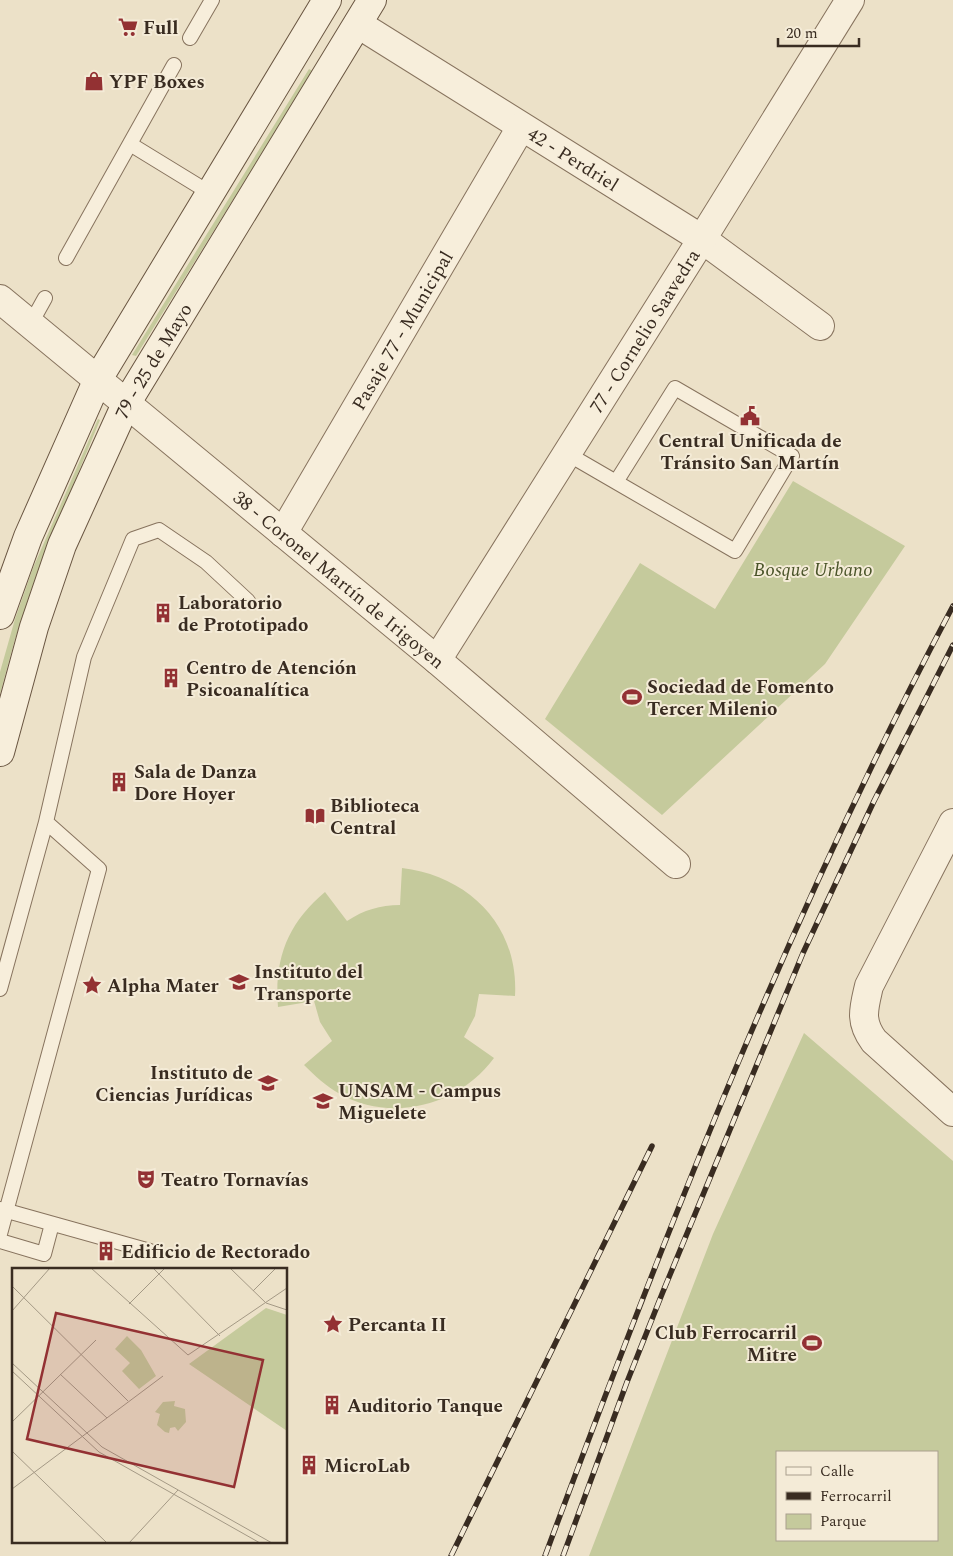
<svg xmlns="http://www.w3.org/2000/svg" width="953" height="1556" font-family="Spectral,serif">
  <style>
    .green { fill: #c5ca9c; fill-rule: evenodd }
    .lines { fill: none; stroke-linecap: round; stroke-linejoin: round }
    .lane-casing { stroke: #87735e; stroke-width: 16 }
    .street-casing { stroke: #87735e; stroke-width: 30 }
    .secondary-casing { stroke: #695541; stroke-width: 30 }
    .lane { stroke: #f7eedb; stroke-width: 14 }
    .street { stroke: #f7eedb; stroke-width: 28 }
    .secondary { stroke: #f7eedb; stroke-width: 28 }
    .rail-casing { stroke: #392c21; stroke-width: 5.5 }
    .rail { stroke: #f4ebd7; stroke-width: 4; stroke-dasharray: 11; stroke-linecap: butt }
    .labels { text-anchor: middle; stroke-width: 4; stroke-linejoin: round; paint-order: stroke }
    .poi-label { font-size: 19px; font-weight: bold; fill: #392c21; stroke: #f4ebd7; text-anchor: start }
    .street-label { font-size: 19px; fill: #392c21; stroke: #f4ebd7 }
    .park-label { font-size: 19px; font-style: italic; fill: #4a5429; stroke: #f4ebd7 }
    .inset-road { fill: none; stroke: #a49985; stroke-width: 1 }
    .view { fill: #933133; fill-opacity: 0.15; stroke: #933133; stroke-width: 2.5 }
    .inset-edge { fill: none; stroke: #392c21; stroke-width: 2.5 }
  </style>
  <rect width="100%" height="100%" fill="#ece1c8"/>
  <!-- green -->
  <path class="green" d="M309,69l4,2 -177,285 -4,-1z
    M98,419l2,1 -62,150 -23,69 -15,55v-22l15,-53 18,-51z
    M793,481l112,65 -80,118 -163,151 -117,-96 95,-156 75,46z
    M402,868c67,8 117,58 113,128l-36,-2 -4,22 -11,21 30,21c-35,48 -103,65 -154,36 -14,-8 -25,-18 -36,-29l28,-24 -12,-19 -6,-21 -36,6c-4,-49 10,-84 47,-115l22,29c17,-11 33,-16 53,-16z
    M804,1033l149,128v395h-364l124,-322zM777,1452h160v88h-160z"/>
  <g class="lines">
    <defs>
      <path id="lane" d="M190,38l22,-38
        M130,144l80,49
        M66,258l108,-193
        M30,325l15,-27
        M675,388l117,68 -57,95 -119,-69z
        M566,453l50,29
        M46,822l38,-165 49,-118 26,-9 47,32 42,39
        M0,989l46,-167 53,47 -99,365
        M0,1209l150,42
        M0,1241l44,13 8,-30"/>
      <g id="street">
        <path id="s1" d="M358,24l344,215 118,87"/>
        <path id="s2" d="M0,299l437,361 239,204"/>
        <path id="s3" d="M283,533l238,-406"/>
        <path id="s4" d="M437,660l265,-421 148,-239"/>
        <path d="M953,823l-84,163c-5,22 -10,35 5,55l79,71"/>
      </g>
      <g id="secondary">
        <path d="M0,615l28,-78 70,-158 229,-379"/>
        <path id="s5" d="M0,752l34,-125 28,-82 64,-141 246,-404"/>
      </g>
    </defs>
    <!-- lane casing -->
    <use href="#lane" class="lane-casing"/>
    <!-- street casing -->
    <use href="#street" class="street-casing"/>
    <!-- secondary casing -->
    <use href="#secondary" class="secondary-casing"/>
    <!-- lane -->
    <use href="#lane" class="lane"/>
    <!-- street -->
    <use href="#street" class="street"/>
    <!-- secondary -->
    <use href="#secondary" class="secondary"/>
    <defs>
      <path id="rail" d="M451,1556l201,-410
        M545,1556c120,-323 246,-645 408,-950
        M563,1556l64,-174 35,-88 141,-341 71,-152 79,-156"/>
    </defs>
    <!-- rail casing -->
    <use href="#rail" class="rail-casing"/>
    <!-- rail -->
    <use href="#rail" class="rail"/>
  </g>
  <!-- icons -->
  <defs>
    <symbol id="supermarket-bare" viewBox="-9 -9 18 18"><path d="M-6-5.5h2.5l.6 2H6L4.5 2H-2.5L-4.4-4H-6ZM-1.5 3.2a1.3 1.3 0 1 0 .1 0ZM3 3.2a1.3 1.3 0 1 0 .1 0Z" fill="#933133" stroke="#f4ebd7" stroke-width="2.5" paint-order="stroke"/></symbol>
    <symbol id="shop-bare" viewBox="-9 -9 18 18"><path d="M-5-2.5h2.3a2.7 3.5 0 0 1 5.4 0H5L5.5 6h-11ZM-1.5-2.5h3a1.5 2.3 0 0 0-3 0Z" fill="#933133" stroke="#f4ebd7" stroke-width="2.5" paint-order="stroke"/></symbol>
    <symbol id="civic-bare" viewBox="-9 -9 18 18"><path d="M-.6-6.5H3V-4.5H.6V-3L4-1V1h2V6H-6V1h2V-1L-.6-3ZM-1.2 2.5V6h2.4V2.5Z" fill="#933133" stroke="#f4ebd7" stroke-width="2.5" paint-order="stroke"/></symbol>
    <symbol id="building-bare" viewBox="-9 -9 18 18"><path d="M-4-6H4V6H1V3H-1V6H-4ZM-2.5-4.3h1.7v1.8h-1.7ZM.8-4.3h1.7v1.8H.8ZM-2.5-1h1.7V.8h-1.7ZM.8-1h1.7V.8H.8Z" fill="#933133" stroke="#f4ebd7" stroke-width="2.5" paint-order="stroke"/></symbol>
    <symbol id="stadium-bare" viewBox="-9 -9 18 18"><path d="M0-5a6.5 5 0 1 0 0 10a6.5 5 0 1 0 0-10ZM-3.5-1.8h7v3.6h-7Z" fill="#933133" stroke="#f4ebd7" stroke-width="2.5" paint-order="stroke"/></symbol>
    <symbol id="library-bare" viewBox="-9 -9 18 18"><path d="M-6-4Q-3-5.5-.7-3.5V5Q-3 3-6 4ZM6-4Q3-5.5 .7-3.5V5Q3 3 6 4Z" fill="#933133" stroke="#f4ebd7" stroke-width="2.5" paint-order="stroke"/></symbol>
    <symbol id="university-bare" viewBox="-9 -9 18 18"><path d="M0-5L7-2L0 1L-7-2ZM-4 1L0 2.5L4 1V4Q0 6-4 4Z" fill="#933133" stroke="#f4ebd7" stroke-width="2.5" paint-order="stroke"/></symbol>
    <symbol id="sight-bare" viewBox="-9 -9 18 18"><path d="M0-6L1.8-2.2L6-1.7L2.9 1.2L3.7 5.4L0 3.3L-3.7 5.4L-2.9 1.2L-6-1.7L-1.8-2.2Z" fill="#933133" stroke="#f4ebd7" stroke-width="2.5" paint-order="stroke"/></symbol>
    <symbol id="theatre-bare" viewBox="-9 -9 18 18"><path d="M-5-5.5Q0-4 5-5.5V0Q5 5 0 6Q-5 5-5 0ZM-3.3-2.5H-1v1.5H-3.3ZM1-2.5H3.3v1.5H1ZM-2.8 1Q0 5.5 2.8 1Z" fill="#933133" stroke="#f4ebd7" stroke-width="2.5" paint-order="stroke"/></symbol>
  </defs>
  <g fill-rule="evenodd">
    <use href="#supermarket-bare" x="114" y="13" width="28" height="28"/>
    <use href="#shop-bare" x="80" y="67" width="28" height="28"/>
    <use href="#civic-bare" x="736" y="402" width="28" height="28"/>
    <use href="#building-bare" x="149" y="599" width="28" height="28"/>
    <use href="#building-bare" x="157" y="664" width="28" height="28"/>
    <use href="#stadium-bare" x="618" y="683" width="28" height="28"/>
    <use href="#building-bare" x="105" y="768" width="28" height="28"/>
    <use href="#library-bare" x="301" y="802" width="28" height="28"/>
    <use href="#university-bare" x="225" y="968" width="28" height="28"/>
    <use href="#sight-bare" x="78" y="971" width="28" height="28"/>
    <use href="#university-bare" x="254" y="1069" width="28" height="28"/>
    <use href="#university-bare" x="309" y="1087" width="28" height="28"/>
    <use href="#theatre-bare" x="132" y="1165" width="28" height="28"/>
    <use href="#building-bare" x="92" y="1237" width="28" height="28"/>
    <use href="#sight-bare" x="319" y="1310" width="28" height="28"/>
    <use href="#stadium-bare" x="798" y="1329" width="28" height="28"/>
    <use href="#building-bare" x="318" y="1391" width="28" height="28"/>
    <use href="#building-bare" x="295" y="1451" width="28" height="28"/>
  </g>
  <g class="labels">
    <!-- poi labels -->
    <g class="poi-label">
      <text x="143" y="34">Full</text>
      <text x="109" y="88">YPF Boxes</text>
      <text x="750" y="447" text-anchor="middle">Central Unificada de<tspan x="750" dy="22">Tránsito San Martín</tspan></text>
      <text x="178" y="609">Laboratorio<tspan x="178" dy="22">de Prototipado</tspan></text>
      <text x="186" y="674">Centro de Atención<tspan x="186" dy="22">Psicoanalítica</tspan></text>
      <text x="647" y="693">Sociedad de Fomento<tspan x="647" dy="22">Tercer Milenio</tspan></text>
      <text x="134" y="778">Sala de Danza<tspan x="134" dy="22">Dore Hoyer</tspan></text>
      <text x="330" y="812">Biblioteca<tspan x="330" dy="22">Central</tspan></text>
      <text x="254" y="978">Instituto del<tspan x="254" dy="22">Transporte</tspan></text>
      <text x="107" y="992">Alpha Mater</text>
      <text x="253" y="1079" text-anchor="end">Instituto de<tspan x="253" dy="22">Ciencias Jurídicas</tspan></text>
      <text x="338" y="1097">UNSAM - Campus<tspan x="338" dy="22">Miguelete</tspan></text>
      <text x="161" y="1186">Teatro Tornavías</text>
      <text x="121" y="1258">Edificio de Rectorado</text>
      <text x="348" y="1331">Percanta II</text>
      <text x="797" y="1339" text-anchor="end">Club Ferrocarril<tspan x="797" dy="22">Mitre</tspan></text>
      <text x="347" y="1412">Auditorio Tanque</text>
      <text x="324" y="1472">MicroLab</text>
    </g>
    <!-- street labels -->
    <g class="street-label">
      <text dy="7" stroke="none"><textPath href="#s1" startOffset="254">42 - Perdriel</textPath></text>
      <text dy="7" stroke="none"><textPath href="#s3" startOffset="235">Pasaje 77 - Municipal</textPath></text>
      <text dy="7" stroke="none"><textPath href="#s4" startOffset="389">77 - Cornelio Saavedra</textPath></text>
      <text dy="7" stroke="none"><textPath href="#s5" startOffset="422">79 - 25 de Mayo</textPath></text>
      <text dy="7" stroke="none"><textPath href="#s2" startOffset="440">38 - Coronel Martín de Irigoyen</textPath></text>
    </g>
    <!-- park labels -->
    <g class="park-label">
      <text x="813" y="576">Bosque Urbano</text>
    </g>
  </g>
  <!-- overview -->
  <g transform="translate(12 1268)">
    <rect width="275" height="275" fill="#ece1c8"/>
    <path d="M254,40l21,7v116l-98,-67zM115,68l14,14 15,26 -17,13 -17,-18 8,-8 -15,-14zM163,133l-1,5 11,3 1,13 -8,9 -3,-4 -5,1 -1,5 -4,-1 -8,-7 3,-11 -5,-2 8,-10z" fill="#c5ca9c"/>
    <path class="inset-road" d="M79,0l97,87 99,-67M141,0l67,68M218,0l36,35 21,7M0,18l116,115M241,23l23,-23M117,36l36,-36M0,43l38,-43M0,95l90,84 170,96M0,103l87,81 161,91M48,106l47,44M0,154l84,-82M0,183l95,92M0,221l151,-113M117,275l49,-53"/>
    <path class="view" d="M44,45l207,47 -29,127 -207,-48z"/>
    <rect width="275" height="275" class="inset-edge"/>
  </g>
  <!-- legend -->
  <rect x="776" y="1451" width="162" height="90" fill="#f4ebd7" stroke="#a99f8e"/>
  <rect x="786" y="1467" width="25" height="8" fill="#f7eedb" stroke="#a99f8e"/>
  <text x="820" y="1476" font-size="15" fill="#392c21">Calle</text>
  <rect x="786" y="1492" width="25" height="8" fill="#392c21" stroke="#a99f8e"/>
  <text x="820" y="1501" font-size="15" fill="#392c21">Ferrocarril</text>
  <rect x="786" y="1514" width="25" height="15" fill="#c5ca9c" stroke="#a99f8e"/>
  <text x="820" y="1526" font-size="15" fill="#392c21">Parque</text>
  <!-- scale -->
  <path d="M778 38v8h81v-8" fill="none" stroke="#392c21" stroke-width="2.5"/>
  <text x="786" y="38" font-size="15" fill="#392c21" stroke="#f4ebd7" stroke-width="4" paint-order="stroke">20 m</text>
</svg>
